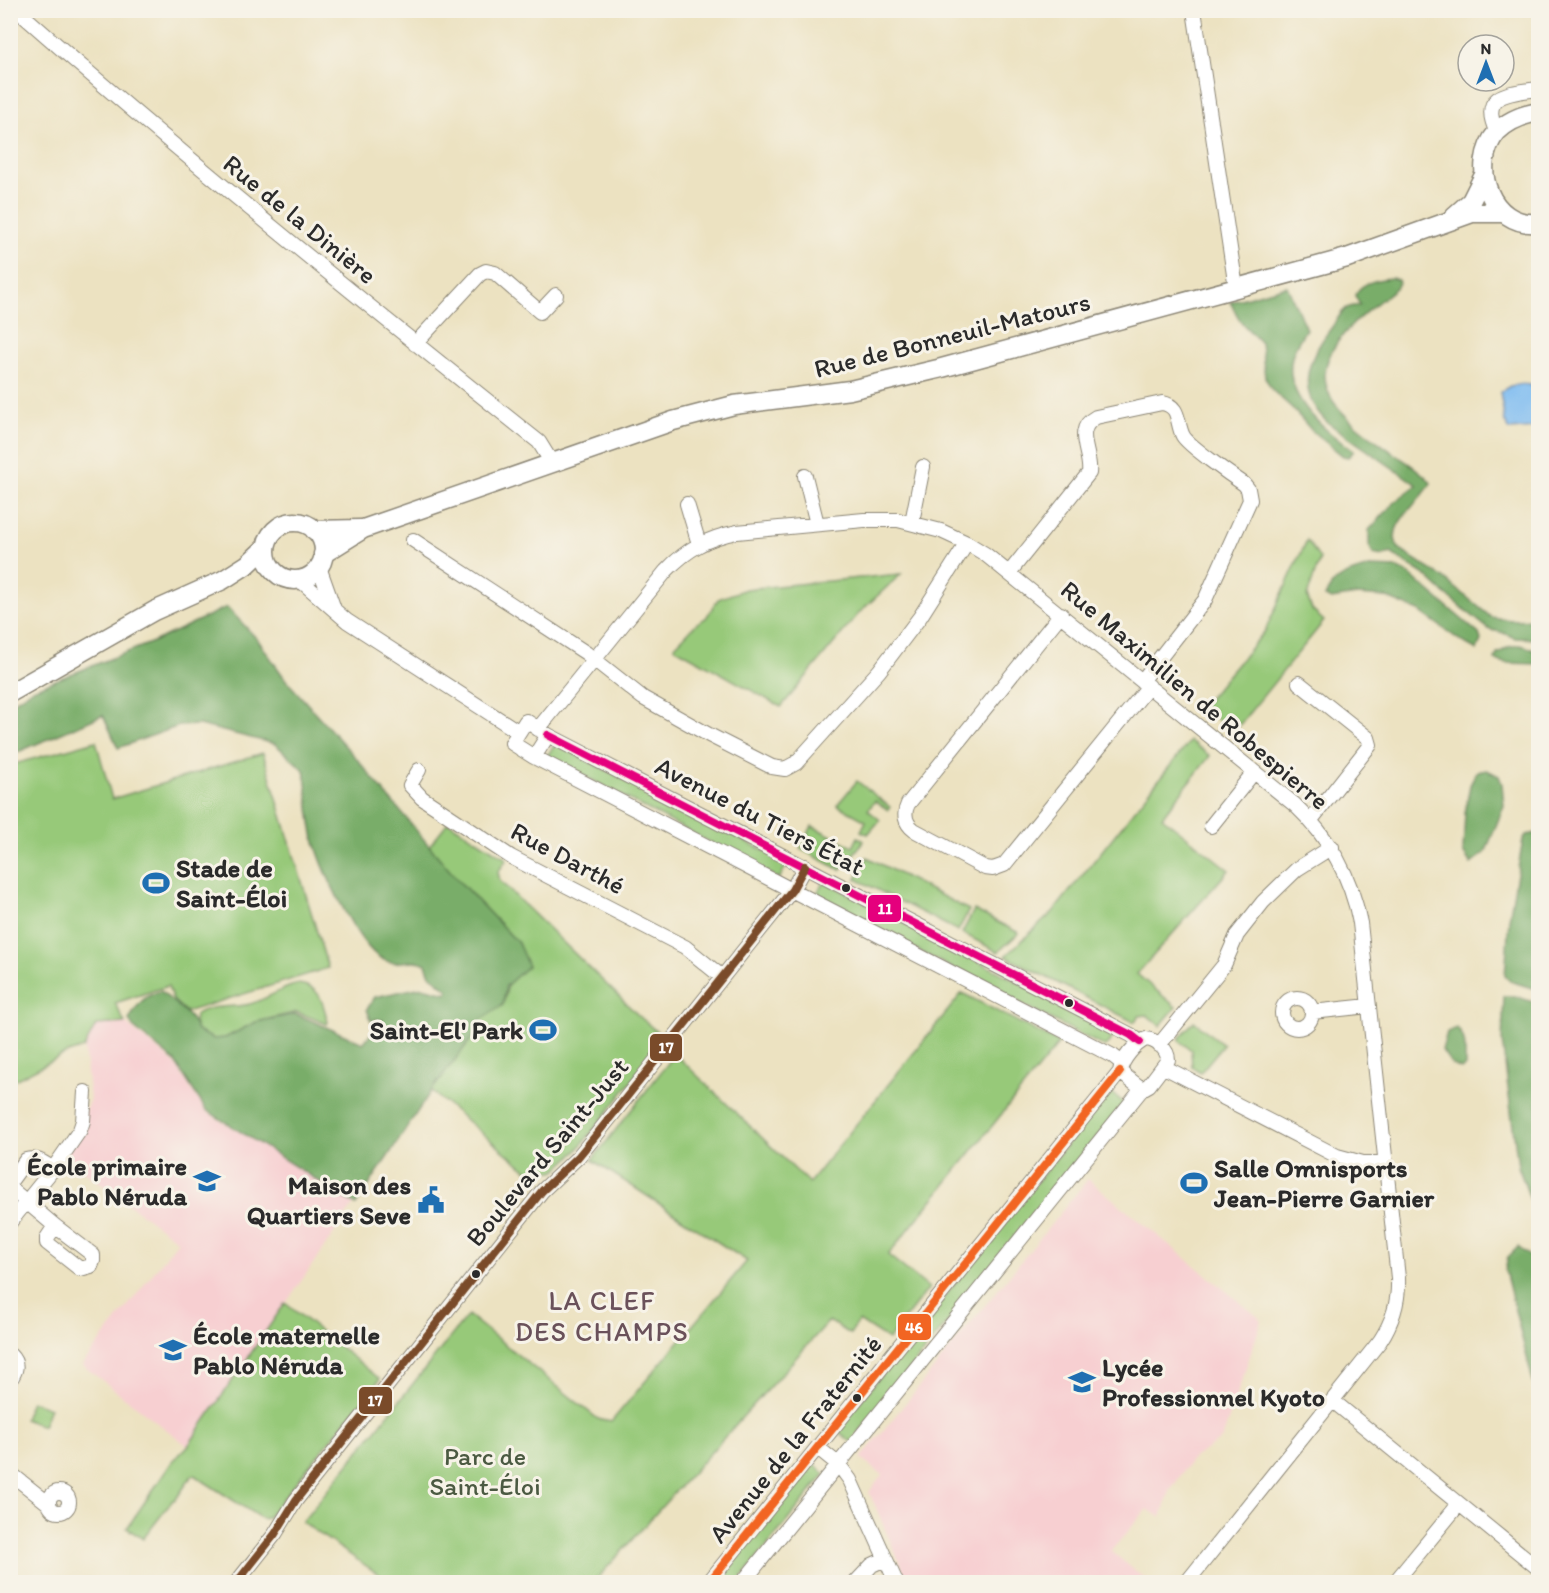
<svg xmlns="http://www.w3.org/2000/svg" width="1549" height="1593" font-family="Itim,sans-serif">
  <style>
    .built { fill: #f7cfd1 }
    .green { fill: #97c979; stroke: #617a52; stroke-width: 1.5 }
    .forest { fill: #79ad69; stroke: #526c4a; stroke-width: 1.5 }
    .water { fill: #7dbbf1; stroke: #54738e; stroke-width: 1.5 }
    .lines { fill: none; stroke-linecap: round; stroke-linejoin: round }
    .minor-casing { stroke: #8c8676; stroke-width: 16 }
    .major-casing { stroke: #8c8676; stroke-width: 21 }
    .minor { stroke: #fff; stroke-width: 14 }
    .major { stroke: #fff; stroke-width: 18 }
    .bus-1-casing { stroke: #f7f3e8; stroke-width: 12 }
    .bus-2-casing { stroke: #f7f3e8; stroke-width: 12 }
    .bus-3-casing { stroke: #f7f3e8; stroke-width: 12 }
    .bus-1 { stroke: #e5007d; stroke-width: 8 }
    .bus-2 { stroke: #7a4b2a; stroke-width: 8 }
    .bus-3 { stroke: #f26522; stroke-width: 8 }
    .bus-dot { fill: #2b2b2b; stroke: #f7f3e8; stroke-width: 2 }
    .labels { text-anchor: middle; stroke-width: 6; stroke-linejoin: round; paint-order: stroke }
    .street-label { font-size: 26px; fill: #2b2b2b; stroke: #f7f3e8 }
    .poi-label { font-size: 26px; font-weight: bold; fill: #2b2b2b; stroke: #f7f3e8; text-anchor: start }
    .park-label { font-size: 26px; fill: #4b5a42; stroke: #f7f3e8 }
    .neighbourhood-label { font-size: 27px; letter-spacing: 1.5px; fill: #6a515a; stroke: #f7f3e8 }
    .line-badge { stroke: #f7f3e8; stroke-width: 2 }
    .badge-label { font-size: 16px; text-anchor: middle; font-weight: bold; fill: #fff }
  </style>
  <rect width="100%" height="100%" fill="#f7f3e8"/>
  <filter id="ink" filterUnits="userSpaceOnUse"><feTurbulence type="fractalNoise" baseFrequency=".0167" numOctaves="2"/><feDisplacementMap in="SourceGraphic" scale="12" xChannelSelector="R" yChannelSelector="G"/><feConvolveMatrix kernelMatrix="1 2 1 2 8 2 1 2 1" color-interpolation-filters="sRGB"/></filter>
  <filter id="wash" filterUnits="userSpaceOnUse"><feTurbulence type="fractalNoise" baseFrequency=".008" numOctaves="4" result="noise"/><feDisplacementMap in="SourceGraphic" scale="24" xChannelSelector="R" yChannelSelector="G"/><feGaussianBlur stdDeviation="1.35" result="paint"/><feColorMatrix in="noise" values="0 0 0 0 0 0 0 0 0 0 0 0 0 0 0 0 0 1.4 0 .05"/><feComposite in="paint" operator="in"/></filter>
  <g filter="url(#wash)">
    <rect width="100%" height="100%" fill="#ece2c1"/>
    <!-- built -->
    <path class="built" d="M125,1023l49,40 31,48 149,93 -166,242 -106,-81 96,-124 -112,-83 24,-59 -6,-51 12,-23z
      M1088,1179l174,141 -40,119 -30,20 -22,32 -9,26 -14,-8 -36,42 38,31h-241l-39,-90 13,-17 -21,-17z"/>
    <!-- green -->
    <path class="green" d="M1307,540l13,19 -13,37 5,14 12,11 -91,112 -31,-27 63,-75z
      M901,574l-41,38 -79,95 -107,-60 23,-24 9,-5 12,-19 28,-10z
      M96,741l16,58 151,-46 65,215 -142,44 -13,-12 -5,-14 -53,17 10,20 -29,2 -12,23 -19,6 -54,28v-317z
      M1190,741l20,15 -48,61 67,53 -92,104 39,33 -16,19 -13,-11 -8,1 -5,6 -129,-66 48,-44z
      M555,744l233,119 -9,16 -232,-123z
      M857,781l33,26 -2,3 -13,-9 -7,9 12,10 -12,14 -7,-3 5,-10 -29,-16z
      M448,822l59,37 -9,13 2,9 138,134 27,24 -89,113 -21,19h-27l-97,-80 47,-61 -4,-6 29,-19 15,-62 -62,-65 -27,-32z
      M812,826l41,21 5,-10 6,4 -23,29 -41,-21z
      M867,857l102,53 -11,21 -102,-52z
      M824,881l292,152 -11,14 -290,-150z
      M974,910l45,23 -21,19 -36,-19z
      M298,984c24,3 24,18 30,38l-1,2 -30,-12 -41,10 -31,16 -11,1 -17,-8 -3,-8 1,-8c16,-12 37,-6 55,-11 17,-5 31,-16 48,-20z
      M962,993l97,50 -171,212 41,33 -41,52 -29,-19 -9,13 -21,-13 -235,261h-204l-88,-60 166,-207 130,104 13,3 136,-161 -155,-101 83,-106 134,129z
      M1194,1021l29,24 -22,27 -9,-5 -1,-17 -13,-10z
      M1110,1091l14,12 -273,339 -14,-12z
      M285,1303l95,76 -113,139 -5,1 -68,-44 -3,2 -15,22 -3,1 -30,39 -16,-11 45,-66 16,-16z
      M31,1401l19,7 -7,18 -19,-7z
      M811,1462l14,12 -87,108h-24z"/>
    <!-- forest -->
    <path class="forest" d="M1392,278l6,2 1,3 -3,5c-31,25 -93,67 -63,113 14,20 39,36 59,51 12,9 31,19 39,31 -8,19 -50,42 -31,67l41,26 50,41 20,3 27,-1v20l-23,-1 -14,-6 -11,-2 -45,-36 -19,-18 -35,-23 -9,3 -9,-2 -4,-9v-15l28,-30 20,-15 -89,-62c-34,-32 -21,-64 4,-96 4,-5 9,-16 15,-19 4,-2 9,-2 13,-3l-5,-9c5,-14 23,-17 37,-18z
      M1287,286l19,43c-7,11 -14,22 -15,35 -4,36 36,69 63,87l-6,6 -5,-1 -31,-25 -20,-23 -20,-18 -7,-13 -4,-34 -20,-21 -11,-20z
      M1370,567l28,1 11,6 70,60 2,6 -4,10 -16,-9 -42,-30 -34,-14 -28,-2 -26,4 -6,-2c7,-20 26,-25 45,-30z
      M227,607l31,33 28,40 70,78 100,120 62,65 10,23 -22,20 -3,18 -28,20 3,6 -47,61 -75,114 -150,-95 -31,-48 -42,-35 -4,-7c9,-16 14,-24 32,-29 13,14 30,21 36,40l17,8 11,-1 31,-16 40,-8 67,29 20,-23 -7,-1 -5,2 -4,-12 8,-12 47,-10 25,6 1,-3 -18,-15 -4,-11c-16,-8 -28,4 -44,-5 -26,-14 -60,-91 -68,-120 -5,-22 -6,-46 -10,-69l-29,-26 -76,-19 -20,1 -61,22 -15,-33 -92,40v-52l22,-14 120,-47z
      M1519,645c8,1 14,3 19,9v10l-32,-1 -11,-3 2,-6 12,-7z
      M1487,770l12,6 3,8 2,22 -19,47 -14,11 -8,-12 2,-39 5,-28 7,-13z
      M1538,833v157l-28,-9 -5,-5 4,-57 14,-79 3,-5z
      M1515,996l21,7 2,6v212l-20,-55 -16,-125 2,-45z
      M1457,1028c10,9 8,25 8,38l-4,3 -9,-4 -10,-15 5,-18z
      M1518,1247l11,9 9,16v121l-3,-4 -30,-118 3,-14z"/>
    <!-- water -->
    <path class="water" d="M1522,384l9,1c6,11 9,32 4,43l-25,2 -5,-8 -5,-30 10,-6z"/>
  </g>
  <g filter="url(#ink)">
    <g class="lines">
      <defs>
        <path id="minor" d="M17,10c170,150 345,291 522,432l13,21
          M1194,10l42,278
          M1497,133c-19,-40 12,-40 41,-44
          M415,344l65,-70 6,-3 9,2 45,39 16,-17
          M805,476l12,48
          M687,504l12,40
          M912,522l11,-55
          M413,540l173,113 57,45 66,37 63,32 13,2 11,-6 83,-92 41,-54 47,-74
          M319,567l15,42
          M1009,573l80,-100c3,-20 -17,-43 7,-56l66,-14c19,3 14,20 21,33 6,10 49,40 61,48l4,5 2,11 -45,100 -63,81
          M300,580l47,41 172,111
          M1061,614l-153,190c-5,10 -3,19 6,26l71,38 8,1 11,-4 145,-179
          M1299,683l69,55 2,7 -59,75
          M526,721l22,14 -14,22 -22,-14z
          M538,729l128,-158c21,-22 41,-33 71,-39l127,-12h34l43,11 26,12 18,11 310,251c35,33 56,71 65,118l38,355c1,24 -5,43 -18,63l-193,241
          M548,735l583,300 9,7
          M534,757l579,299 9,7
          M419,770l-9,15 12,13 89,59 174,90 37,30
          M1211,826l43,-54
          M1282 1013a15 15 0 1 1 30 0a15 15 0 1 1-30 0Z
          M1312,1012l57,-6
          M1146,1039c10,1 22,10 22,21l-19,25 -7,4 -22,-17c1,-12 15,-28 26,-33z
          M1159,1045l65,-80 13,-30 26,-33 34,-33 35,-22
          M1164,1067l173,89 26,7h23
          M10,1182l16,-22c11,-3 18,3 27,9
          M10,1188l45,38 38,29v6l-2,5 -11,3 -33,-26v-5l8,-12
          M10,1222l43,-53 27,-39 3,-9 2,-29
          M10,1355c9,9 6,16 0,25
          M1333,1401l205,167
          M818,1448l21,17 11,15 46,102
          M10,1473l39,31
          M49 1502a10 10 0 1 1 20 0a10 10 0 1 1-20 0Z
          M237,1582l38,-48 21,-34 246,-309 36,-34 19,-23 195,-244 13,-24
          M709,1582l411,-510
          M743,1582l399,-493
          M856,1582l16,-17 13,-6
          M1395,1582l64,-78"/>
        <path id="major" d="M1538,112c-15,3 -30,8 -41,20 -29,34 -6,96 41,91
          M1454,216l17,-15 12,-24
          M266 551a29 29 0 1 1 58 0a29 29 0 1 1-58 0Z
          M314,530l47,-1
          M323,554l40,-25 310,-108 61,-16 116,-15 88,-21 409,-111 125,-45h32
          M10,693l144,-82 69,-31 25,-16 18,-17"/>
      </defs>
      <!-- minor casing -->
      <use href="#minor" class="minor-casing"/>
      <!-- major casing -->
      <use href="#major" class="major-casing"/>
      <!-- minor -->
      <use href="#minor" class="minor"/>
      <!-- major -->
      <use href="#major" class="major"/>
      <defs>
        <path id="bus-1" d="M548,735l583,300 9,7"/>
        <path id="bus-2" d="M237,1582l38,-48 21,-34 246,-309 36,-34 19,-23 195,-244 13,-24"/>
        <path id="bus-3" d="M709,1582l411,-510"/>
      </defs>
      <!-- bus-1 casing -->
      <use href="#bus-1" class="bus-1-casing"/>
      <!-- bus-2 casing -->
      <use href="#bus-2" class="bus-2-casing"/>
      <!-- bus-3 casing -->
      <use href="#bus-3" class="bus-3-casing"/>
      <!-- bus-1 -->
      <use href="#bus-1" class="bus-1"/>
      <!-- bus-2 -->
      <use href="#bus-2" class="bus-2"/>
      <!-- bus-3 -->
      <use href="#bus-3" class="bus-3"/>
    </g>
  </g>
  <!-- icons -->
  <defs>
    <symbol id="stadium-bare" viewBox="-9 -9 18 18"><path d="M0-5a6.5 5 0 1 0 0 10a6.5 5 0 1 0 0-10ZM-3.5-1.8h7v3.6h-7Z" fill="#1f6fb2" stroke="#f7f3e8" stroke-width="2.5" paint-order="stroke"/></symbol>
    <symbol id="school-bare" viewBox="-9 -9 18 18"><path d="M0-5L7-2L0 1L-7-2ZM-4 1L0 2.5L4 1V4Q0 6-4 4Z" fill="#1f6fb2" stroke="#f7f3e8" stroke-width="2.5" paint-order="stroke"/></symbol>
    <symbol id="civic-bare" viewBox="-9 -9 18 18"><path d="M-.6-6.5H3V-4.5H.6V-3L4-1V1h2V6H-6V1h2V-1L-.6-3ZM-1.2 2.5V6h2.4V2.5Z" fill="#1f6fb2" stroke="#f7f3e8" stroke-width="2.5" paint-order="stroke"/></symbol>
  </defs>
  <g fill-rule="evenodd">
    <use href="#stadium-bare" x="137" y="864" width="38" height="38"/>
    <use href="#stadium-bare" x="524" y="1011" width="38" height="38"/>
    <use href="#school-bare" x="188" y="1162" width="38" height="38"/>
    <use href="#stadium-bare" x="1175" y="1164" width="38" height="38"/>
    <use href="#civic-bare" x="412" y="1181" width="38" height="38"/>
    <use href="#school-bare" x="154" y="1331" width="38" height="38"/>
    <use href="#school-bare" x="1063" y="1363" width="38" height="38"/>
  </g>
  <!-- markers -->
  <g class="bus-dot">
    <circle cx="846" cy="888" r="5"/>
    <circle cx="1069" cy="1003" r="5"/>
    <circle cx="476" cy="1274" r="5"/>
    <circle cx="857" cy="1398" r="5"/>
  </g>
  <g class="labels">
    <!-- street labels -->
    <g class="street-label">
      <text transform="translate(300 219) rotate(39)" y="9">Rue de la Dinière</text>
      <text transform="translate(952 335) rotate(-14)" y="9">Rue de Bonneuil-Matours</text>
      <text transform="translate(1195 695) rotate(40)" y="9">Rue Maximilien de Robespierre</text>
      <text transform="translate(760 816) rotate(27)" y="9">Avenue du Tiers État</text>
      <text transform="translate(568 858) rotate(28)" y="9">Rue Darthé</text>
      <text transform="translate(547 1152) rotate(-50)" y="9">Boulevard Saint-Just</text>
      <text transform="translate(795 1439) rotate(-51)" y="9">Avenue de la Fraternité</text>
    </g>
    <!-- poi labels -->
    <g class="poi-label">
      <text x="176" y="877">Stade de<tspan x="176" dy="30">Saint-Éloi</tspan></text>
      <text x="523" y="1039" text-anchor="end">Saint-El' Park</text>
      <text x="187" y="1175" text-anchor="end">École primaire<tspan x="187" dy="30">Pablo Néruda</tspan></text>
      <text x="1214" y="1177">Salle Omnisports<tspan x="1214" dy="30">Jean-Pierre Garnier</tspan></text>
      <text x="411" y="1194" text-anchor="end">Maison des<tspan x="411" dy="30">Quartiers Seve</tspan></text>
      <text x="193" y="1344">École maternelle<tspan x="193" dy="30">Pablo Néruda</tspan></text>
      <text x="1102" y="1376">Lycée<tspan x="1102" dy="30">Professionnel Kyoto</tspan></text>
    </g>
    <!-- park labels -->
    <g class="park-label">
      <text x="485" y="1465">Parc de<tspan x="485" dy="30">Saint-Éloi</tspan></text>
    </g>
    <!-- neighbourhood labels -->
    <g class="neighbourhood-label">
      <text x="602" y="1310">LA CLEF<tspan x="602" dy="31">DES CHAMPS</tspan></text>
    </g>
  </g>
  <g class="line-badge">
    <rect x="867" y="894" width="35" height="29" rx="6" fill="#e5007d"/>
    <rect x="649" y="1033" width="34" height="29" rx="6" fill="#7a4b2a"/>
    <rect x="897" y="1313" width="35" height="28" rx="6" fill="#f26522"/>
    <rect x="358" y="1386" width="35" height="29" rx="6" fill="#7a4b2a"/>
  </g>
  <g class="badge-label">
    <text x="885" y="914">11</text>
    <text x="666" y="1053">17</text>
    <text x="914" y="1333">46</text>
    <text x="375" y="1406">17</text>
  </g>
  <!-- margin -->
  <rect width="1549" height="1593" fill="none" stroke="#f7f3e8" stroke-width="36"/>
  <!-- north arrow -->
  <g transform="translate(1486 63)"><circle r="28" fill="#f7f3e8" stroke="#a5a39c" stroke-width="1.5"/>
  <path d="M0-4.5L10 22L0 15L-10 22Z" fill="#1f6fb2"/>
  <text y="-9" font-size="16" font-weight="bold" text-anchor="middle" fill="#2b2b2b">N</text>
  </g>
</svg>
